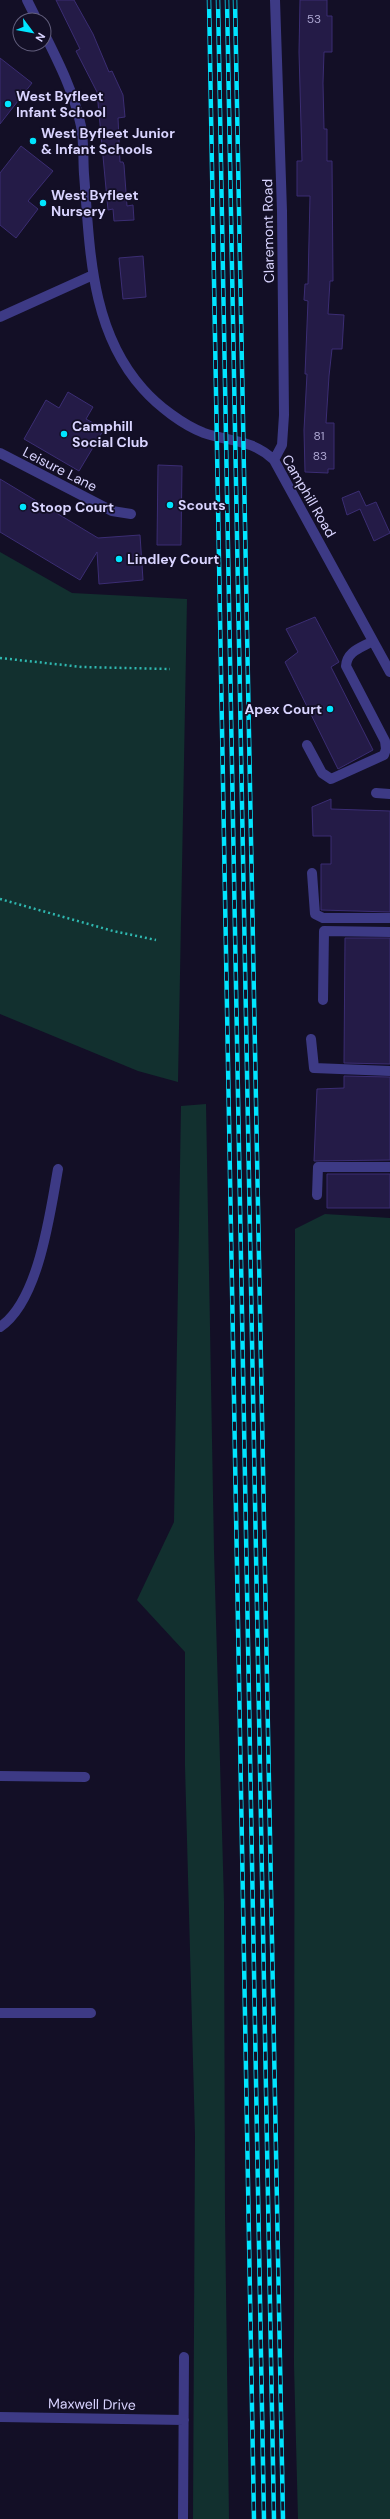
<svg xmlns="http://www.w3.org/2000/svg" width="390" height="2519" font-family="'DM Sans',sans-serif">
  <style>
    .green { fill: #12302f }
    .building { fill: #241b47; stroke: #3b2d73 }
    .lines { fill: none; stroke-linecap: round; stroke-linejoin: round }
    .path { stroke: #2fb8b0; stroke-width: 2.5; stroke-dasharray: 2 3; stroke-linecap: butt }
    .minor { stroke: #3d3a85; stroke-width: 10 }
    .rail-casing { stroke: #00e5ff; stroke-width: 4.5 }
    .rail { stroke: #130f26; stroke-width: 3; stroke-dasharray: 9; stroke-linecap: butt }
    .poi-dot { fill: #00e5ff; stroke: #130f26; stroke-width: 1.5 }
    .labels { text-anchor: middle; stroke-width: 3.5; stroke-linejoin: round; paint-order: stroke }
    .number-label { font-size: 12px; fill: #aca6d1 }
    .poi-label { font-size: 14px; font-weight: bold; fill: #d9d4ff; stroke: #130f26; text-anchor: start }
    .street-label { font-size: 14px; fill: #d9d4ff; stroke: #130f26 }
  </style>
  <rect width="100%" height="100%" fill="#130f26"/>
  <!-- green -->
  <path class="green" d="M0,552l72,41 115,6 -9,483 -40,-11 -138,-57z
    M206,1104l8,447 10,351 1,312 4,305h-36l2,-384 -10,-369v-114l-48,-52 37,-78 7,-416z
    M325,1214l65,4v1301h-92l-4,-154 1,-1136z"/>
  <!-- building -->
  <path class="building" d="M56,0h18l19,34 16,38 3,-1 11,24 2,22 -7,1 2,44h3l1,3 3,41 6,-1 1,15 -20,1 -1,-12 -5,1 -11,-118 -21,-41 4,-2z
    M300,0h27v16h5v36h-8l-1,31 1,46h3v32h5l1,120h-3l-2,33 16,1 -2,34h-10l-3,27 -3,47h8v46h-6v4l-23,-1 -1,-42 3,-56h-2l3,-73 -4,-1 1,-16h3l2,-88h-13v-35h5l-3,-109z
    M0,58l32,25 -32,41z
    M21,146l32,25 -25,30 10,8 -22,29 -16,-13v-52z
    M143,256l3,41 -23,2 -4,-41z
    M68,392l25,15 -7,12 18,10 -25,42 -55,-32 22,-39 13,8z
    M158,465l24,1 -1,79h-24z
    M0,479l98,59 42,-3 3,45 -44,4 -2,-32 -17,28 -80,-48z
    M359,491l7,15 10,-4 14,31 -16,8 -14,-32 -13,6 -5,-17z
    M315,617l24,45 -8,5 42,83 -35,19 -53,-107 13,-10 -12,-23z
    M331,799v10l59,2v101l-69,-2v-46h10v-28h-18l-1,-29z
    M345,938h45v126l-46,-1z
    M344,1076l46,1v83l-76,1 3,-72 27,-1z
    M327,1174h63v34h-63z"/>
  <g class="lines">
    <!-- path -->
    <path class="path" d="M0,658l82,9 88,2
      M0,899l113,32 43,9"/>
    <!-- minor -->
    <path class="minor" d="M27,0l10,20
      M44,33c15,30 30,60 37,93 3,15 2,33 3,48 6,75 6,156 59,215 15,17 40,36 61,44 26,9 48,6 70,27l116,212
      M0,317l93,-42
      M0,453l112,58 19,3
      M274,460l8,-15 2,-30 -2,-204 -7,-211
      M307,745l15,28 9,6 53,-24 2,-6 -1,-8 -39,-75c1,-15 15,-18 27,-25
      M376,793l14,1
      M312,873l3,41 8,4h67
      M323,1000l1,-69 66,1
      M311,1039l3,29 76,3
      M317,1195l1,-28h72
      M0,1327c39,-26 50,-114 58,-158
      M0,1776l85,1
      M0,2013h91
      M0,2417l184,3
      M183,2519l1,-162"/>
    <defs>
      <path id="rail" d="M209,0l45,2519
        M218,0l46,2519
        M227,0l47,2519
        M235,0l48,2519"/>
    </defs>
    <!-- rail casing -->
    <use href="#rail" class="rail-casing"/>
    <!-- rail -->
    <use href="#rail" class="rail"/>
  </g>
  <!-- markers -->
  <g class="poi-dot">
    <circle cx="8" cy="104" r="4"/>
    <circle cx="33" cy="141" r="4"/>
    <circle cx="43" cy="203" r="4"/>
    <circle cx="64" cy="434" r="4"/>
    <circle cx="170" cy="505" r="4"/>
    <circle cx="23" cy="507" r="4"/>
    <circle cx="119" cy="559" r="4"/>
    <circle cx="330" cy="709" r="4"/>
  </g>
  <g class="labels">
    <!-- number labels -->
    <g class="number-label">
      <text x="314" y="23">53</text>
      <text x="319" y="440">81</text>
      <text x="320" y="460">83</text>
    </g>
    <!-- poi labels -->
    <g class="poi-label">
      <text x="16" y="101">West Byfleet<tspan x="16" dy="16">Infant School</tspan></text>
      <text x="41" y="138">West Byfleet Junior<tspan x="41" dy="16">&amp; Infant Schools</tspan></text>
      <text x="51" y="200">West Byfleet<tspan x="51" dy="16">Nursery</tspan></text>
      <text x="72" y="431">Camphill<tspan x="72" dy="16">Social Club</tspan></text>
      <text x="178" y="510">Scouts</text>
      <text x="31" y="512">Stoop Court</text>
      <text x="127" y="564">Lindley Court</text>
      <text x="322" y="714" text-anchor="end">Apex Court</text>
    </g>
    <!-- street labels -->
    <g class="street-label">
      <text transform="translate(268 231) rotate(-91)" y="5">Claremont Road</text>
      <text transform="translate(60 469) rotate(27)" y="5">Leisure Lane</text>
      <text transform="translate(309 496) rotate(60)" y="5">Camphill Road</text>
      <text transform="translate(92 2404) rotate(1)" y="5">Maxwell Drive</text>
    </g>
  </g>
  <!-- north arrow -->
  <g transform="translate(32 32) rotate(122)"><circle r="19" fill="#130f26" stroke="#625e7d"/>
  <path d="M0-3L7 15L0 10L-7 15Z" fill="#00e5ff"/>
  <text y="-6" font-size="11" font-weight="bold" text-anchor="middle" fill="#d9d4ff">N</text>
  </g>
</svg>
